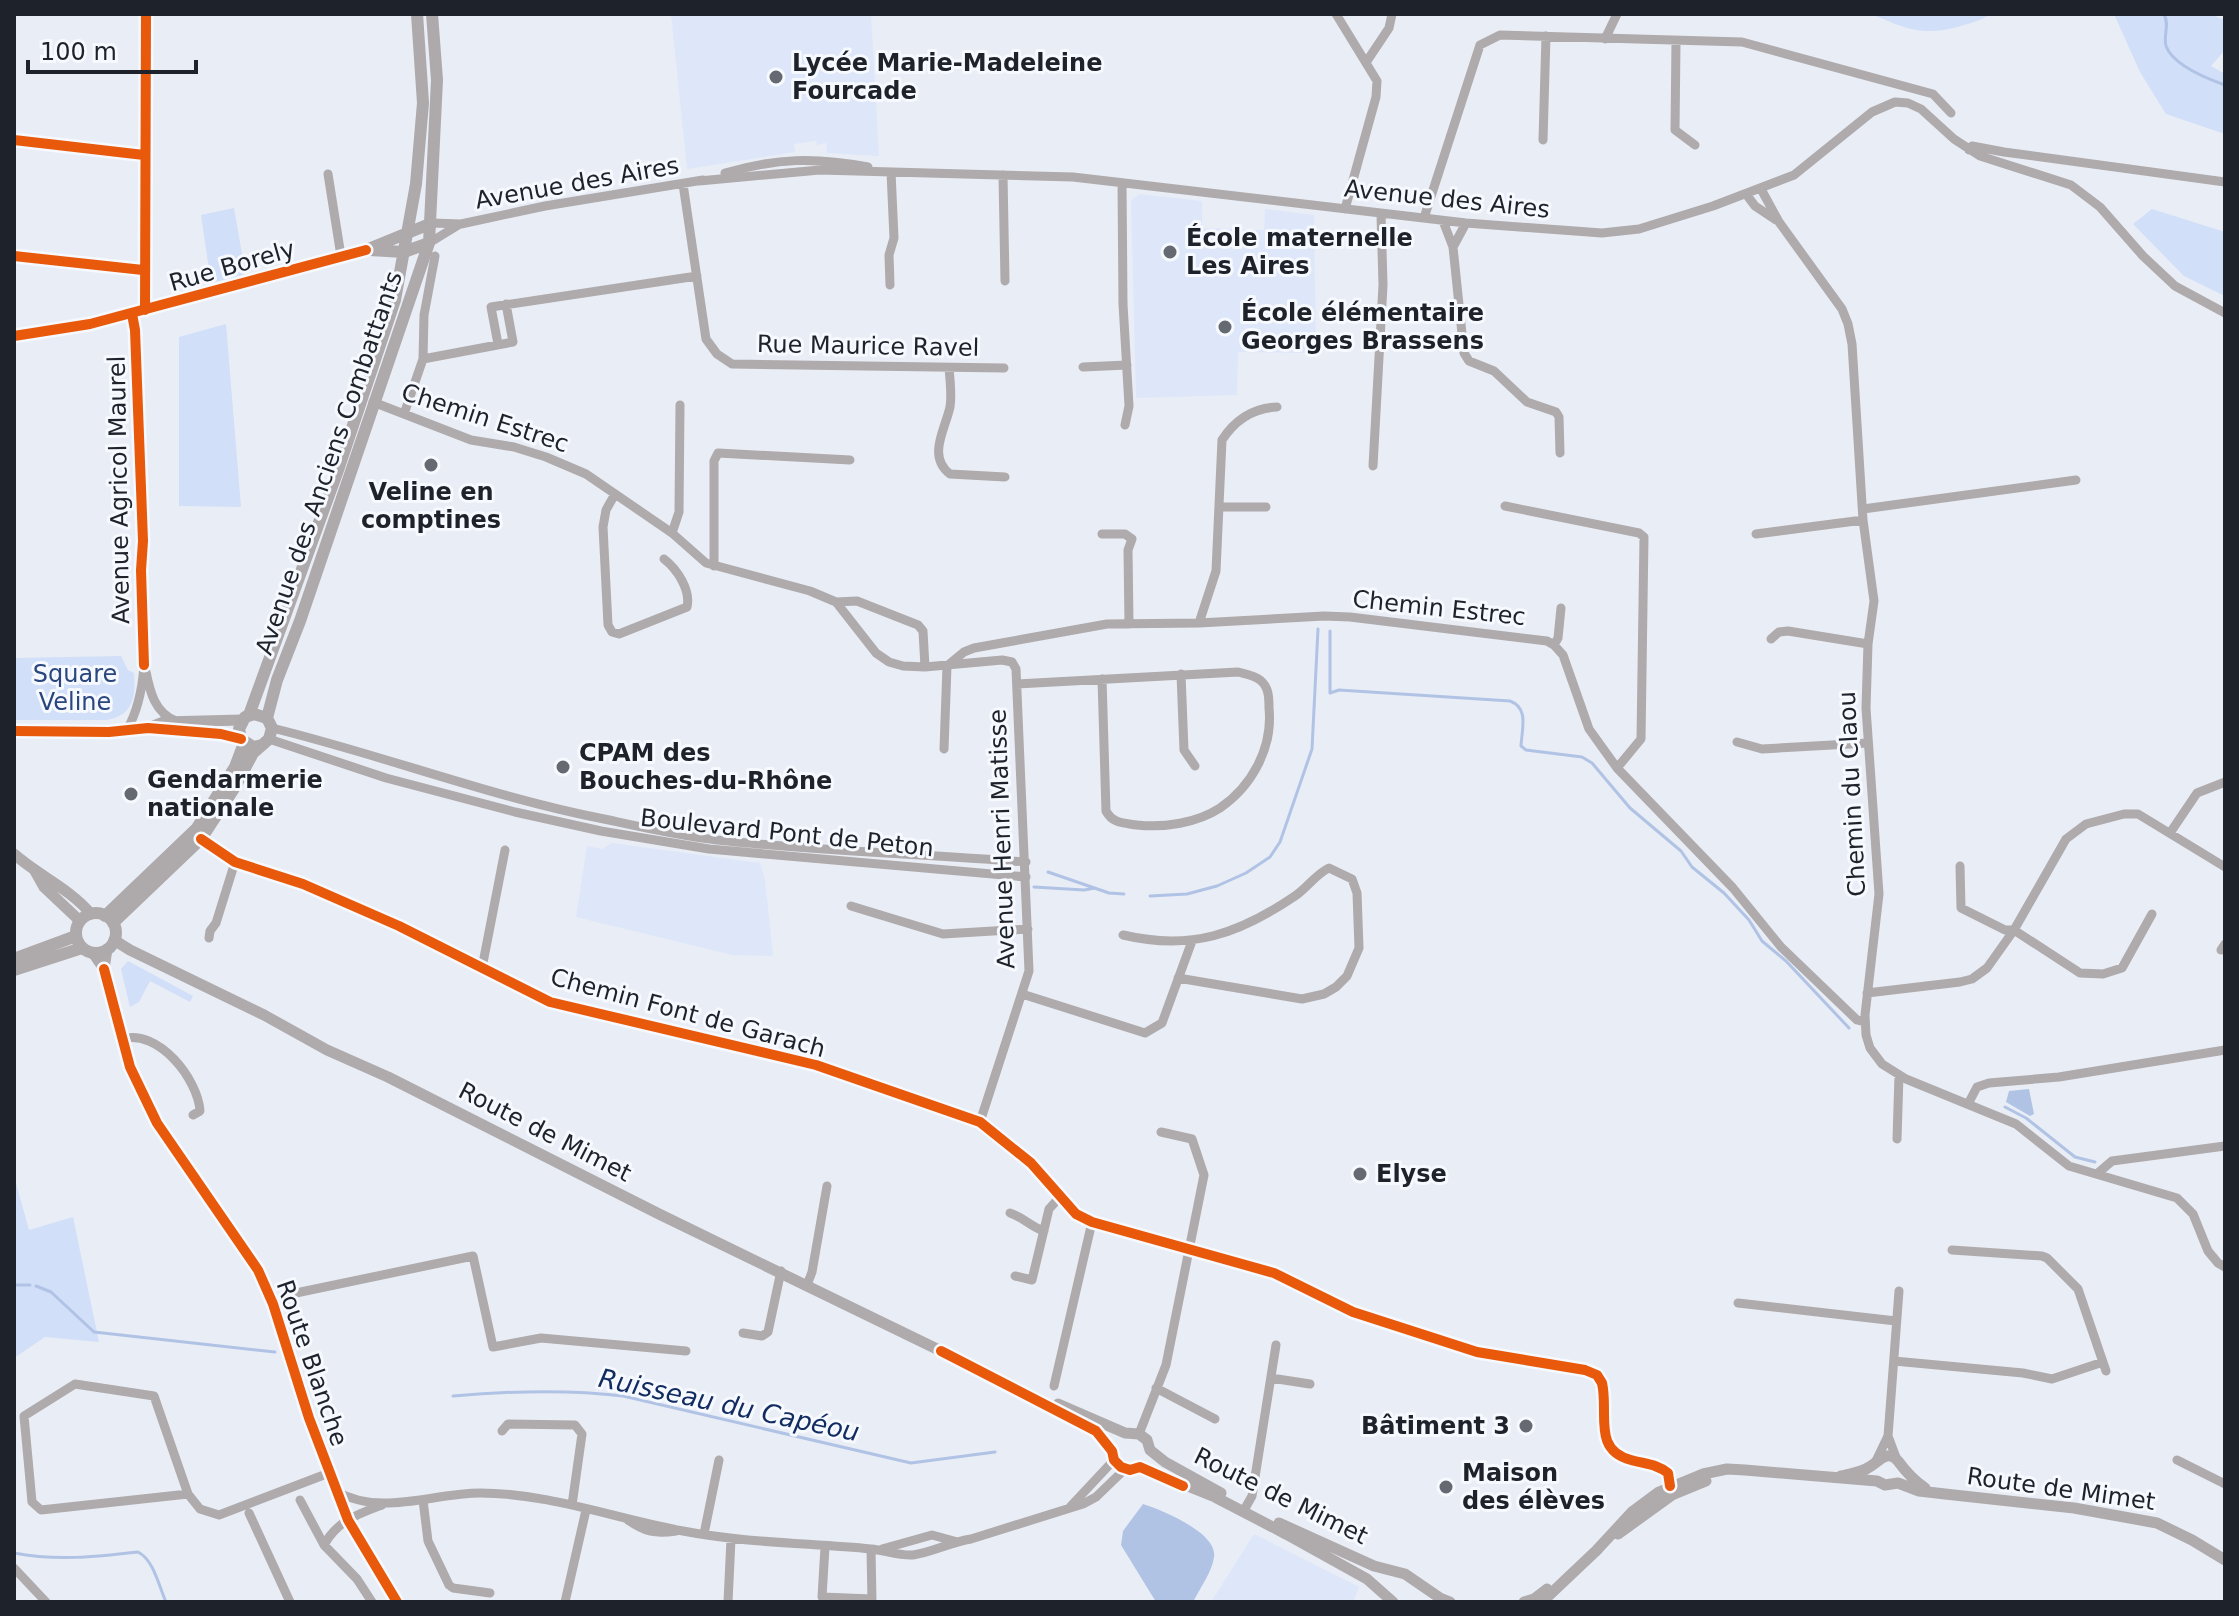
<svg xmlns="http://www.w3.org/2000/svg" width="2239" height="1616" font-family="'DejaVu Sans',sans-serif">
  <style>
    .built { fill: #dee7f9 }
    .green { fill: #d1dff8 }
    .water { fill: #b1c3e5 }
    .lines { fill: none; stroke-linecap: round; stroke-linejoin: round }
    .stream { stroke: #b1c3e5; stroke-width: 3 }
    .minor { stroke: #afaaab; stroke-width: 9 }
    .tertiary { stroke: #afaaab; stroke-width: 11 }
    .secondary { stroke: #aea9ab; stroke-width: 12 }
    .cycleway-casing { stroke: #f6f9fe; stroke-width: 15 }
    .cycleway { stroke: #e8590c; stroke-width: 10 }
    .poi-dot { fill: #646972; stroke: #f6f9fe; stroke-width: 3 }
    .labels { text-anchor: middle; stroke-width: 6; stroke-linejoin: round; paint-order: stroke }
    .poi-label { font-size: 24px; font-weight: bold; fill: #1d222b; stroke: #f6f9fe; text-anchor: start }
    .street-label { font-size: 24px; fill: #1d222b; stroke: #f6f9fe }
    .park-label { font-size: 24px; fill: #2a467e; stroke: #f6f9fe }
    .water-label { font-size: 26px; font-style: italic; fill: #122c61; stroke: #f6f9fe }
  </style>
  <rect width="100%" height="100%" fill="#e9edf6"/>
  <!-- built -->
  <path class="built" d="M671,14h200l8,142 -52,-3 -1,-10 -9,2 -1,-4 -22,3 1,8 -108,17z
    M1139,194l63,7v27l62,2 1,-21 49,6 2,138 -78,-1 -1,43 -101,3 -5,-197z
    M612,843l148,20 5,17 8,76 -41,-1 -156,-38 11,-71 15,3z
    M1254,1534l105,53 -6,15h-142z"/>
  <!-- green -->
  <path class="green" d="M1871,14h120c-10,6 -19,9 -30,12 -40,11 -53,3 -90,-12z
    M2114,14h103l-2,2 10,4v30l-14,16 14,8v60l-59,-20 -26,-42z
    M234,208l11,63 -2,4 -32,8 -10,-68z
    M2152,209l73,23v64l-41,-20 -51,-52z
    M226,324l15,183 -62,-1v-169z
    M121,656l7,14 6,3c2,24 -1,43 -28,47h-92v-62z
    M128,961l65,35 -3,6 -40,-21 -11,21 -9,5 -9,-38z
    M14,1176l15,54 44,-13 26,125 -54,-5 -31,21v29z"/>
  <!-- water -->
  <path class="water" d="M2029,1089l5,25 -4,2 -24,-14 3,-11z
    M1143,1504c19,6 75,29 71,53 -2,15 -14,31 -21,45h-37l-35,-57 2,-14z"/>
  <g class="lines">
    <!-- stream -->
    <path class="stream" d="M2164,14c6,11 -1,21 2,32 7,19 42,33 59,39
      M1330,631v62l9,-3 171,11c19,7 12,27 11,45l5,4 56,7 10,6 38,45 51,43 11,16 32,26 25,27 13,21 24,20 63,67
      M1048,872l61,21 15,1
      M1034,887l50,3 11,-2
      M1150,896l37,-2 30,-8 29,-13 24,-16 10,-15 32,-93 6,-120
      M2005,1107l21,11 49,39 20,5
      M14,1285h16
      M36,1286l15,6 43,40 181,20
      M453,1396c57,-5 113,-7 170,0l288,67 84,-11
      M14,1553c42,8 81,4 124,-1 16,8 21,35 28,50"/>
    <!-- minor -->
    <path class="minor" d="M1336,14l41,67 -1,16 -31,112
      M1605,39l12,-25
      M1676,42l-1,88 20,15
      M1367,61l22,-33 3,-14
      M14,140l130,15
      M1543,140l3,-104
      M1969,150l3,-4 32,6 221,30
      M725,173c52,-15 90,-16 143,-6
      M328,174l13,82
      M1003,175l2,106
      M699,181l121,-11 253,7 393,46 136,10 37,-4 74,-23 81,-31 78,-63 23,-10 13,1 13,6 33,30 26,17 91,29 29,22 43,49 32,30 50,27
      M1122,183l1,121 6,102 -4,19
      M683,184l23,155 11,15 15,10 272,4
      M1761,189l18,33 63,87 6,15 4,20 11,176 11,81 -6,43 -2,64 13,186 -14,121 1,20 4,13 12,16 24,15 110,45 53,42 108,32 16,16 15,37 10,12 7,4
      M1746,194l9,12 21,14
      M1424,218l56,-173 20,-10 242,7 191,52 18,19
      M1443,221l10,26 13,-24
      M432,223l29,1 84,-18 158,-26
      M429,243l31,-19
      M1453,247l11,106 5,8 25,10 33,31 29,10 3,5 1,36
      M14,256l129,14
      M890,285l-1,-30 5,-17 -3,-66
      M145,310l1,-296
      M498,344l-7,-37 206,-31
      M423,359l1,-44 11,-59
      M1083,367l44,-2
      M949,368c1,12 3,27 1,39 -5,23 -23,49 0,67l55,3
      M373,402l98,38 43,7 32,10 40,17 86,59 34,30 104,28 26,11 40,51 13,9 14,4 22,1 77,-7 10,2 4,7 13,302 -49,151
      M404,414l19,-55 90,-17 -7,-38
      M1373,466l10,-181 -2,-71
      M615,494l-9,16 -3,17 5,98 4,7 7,2 68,-27c4,-17 -10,-38 -23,-48
      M1505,506l134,27 5,4 -3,202 -24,29
      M1220,507h46
      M1863,509l213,-29
      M672,533l7,-21 1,-107
      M1102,534h23l7,5 -4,11 1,74
      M1756,534l107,-14
      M714,566v-105l4,-8 132,7
      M836,602l21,-1 61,24 5,6 2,36
      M1199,623l17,-52 6,-131c13,-20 32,-32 55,-33
      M1771,639l8,-7 9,-1 80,13
      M1554,645l4,-7 3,-30
      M947,666l17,-14 10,-4 133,-24 92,-1 125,-7 26,1 197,24 7,4 9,10 26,74 28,39 116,120 48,59 76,73 8,2
      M146,672c4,20 9,41 30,49
      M1181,674l3,76 11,16
      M1017,684l221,-12c7,2 16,3 22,8 9,7 9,18 9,28 4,40 -17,78 -49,100 -23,15 -56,20 -83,17 -13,-2 -24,-1 -31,-14l-4,-132
      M272,728c111,27 219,69 332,91 37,8 76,17 113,21 103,11 206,14 309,22
      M127,730c30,-53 12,-129 16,-189l-8,-211 -3,-16
      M269,739l117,39 129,34 86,19 108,18 317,28
      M1737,742l25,7 106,-6
      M944,749l3,-83
      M2170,833l27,-40 28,-11
      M201,839l34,23 68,22 96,42 151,76 266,63 164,57 51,41 45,51 16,8 182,51 79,39 124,40 108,18 12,5 5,8c7,30 -10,67 29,77 14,4 26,4 37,13l2,13
      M1960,866l1,42 44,22h9l66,43 23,1 19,-6 30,-54
      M851,906l92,28 85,-5
      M1123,935c68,16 116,-1 172,-39 12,-8 21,-22 34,-28l23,11 5,14 2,55 -12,28 -11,11 -12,7 -22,5 -124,-21
      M209,938l1,-7 6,-8 19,-61
      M2221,950l4,-6
      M482,968l23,-118
      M1867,993l93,-11 12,-3 15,-11 27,-38 52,-91 20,-15 38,-10h14l87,53
      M1022,994l123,39 17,-10 30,-82
      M122,1039c36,-11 76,40 78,72l-7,4
      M1968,1104l9,-17 12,-4 70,-6 166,-27
      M1897,1139l2,-64
      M2098,1173l14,-12 113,-15
      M1010,1213c13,4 21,14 34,18
      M1952,1250l90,6 5,2 31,31 28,82
      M1015,1276l17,4 17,-71 10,-11
      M807,1285l5,-13 15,-86
      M1738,1303l158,18
      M273,1304l23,-11 177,-37 20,91 48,-9 145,13
      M743,1333l19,3 6,-4 13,-61
      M1894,1361l129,12 29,6 51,-17
      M1271,1378l39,6
      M1054,1386l38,-164
      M1156,1388l59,31
      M502,1431l6,-7 67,1 7,9 -10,71
      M1139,1434l27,-69 38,-190 -12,-36 -31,-7
      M1888,1436l11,-145
      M2177,1460l48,24
      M1876,1461l12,-25 9,24
      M336,1491c44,26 97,2 144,2 69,0 136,26 203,38 62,12 125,12 188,18 13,1 28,7 42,6 20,-3 38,-13 58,-16l112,-35 13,-7 29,-28
      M188,1494l-147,16 -9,-8 -8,-86 51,-32 79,12 34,98 12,15 19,6 110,-42
      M300,1500l24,45c13,-24 34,-31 58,-40
      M423,1500l5,41 21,44 4,3 37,5
      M1070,1507l44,-47
      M1243,1512l9,-16 24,-151
      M249,1513l41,89
      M628,1520c17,12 27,14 48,11
      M704,1534l15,-74
      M324,1545l33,34 15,23
      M825,1547l-3,50 50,2
      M871,1549l1,53
      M882,1549l50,-14 22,6
      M14,1568l32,34
      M565,1602l21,-92
      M728,1602l3,-63"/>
    <!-- tertiary -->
    <path class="tertiary" d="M149,728l72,6 20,5
      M14,731l95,1 39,-4 15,-6 79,-2
      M14,854c25,22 55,34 77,60
      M35,871l9,16 36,34
      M114,940l16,10 134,65 63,35 61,27 271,137 282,137 155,80c4,6 10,11 14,17 9,15 8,26 30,19l75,30 71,37 81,45 26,23
      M93,953l11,16 26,98 27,56 101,147 15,34 36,114 39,102 49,82
      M104,969l3,-20
      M1058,1404l67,29 14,1 8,6 3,10 15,12 56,31
      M1841,1476c10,-2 22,-4 30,-10 8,-5 17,-17 27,-5 8,11 15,19 27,27
      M1279,1523l95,43 31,8 35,24 10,4
      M1618,1534l54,-39 34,-14
      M1595,1552l37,-40 27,-20 44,-18 24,-5 18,1 132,11 8,4 13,-2 21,8 26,3 129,14 83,15 35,17 33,20
      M1524,1602l10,-3 13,-10
      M1542,1602l56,-53"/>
    <!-- secondary -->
    <path class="secondary" d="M370,250l34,2 25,-9
      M14,336l76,-12 152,-40 124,-34 66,-27
      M249,715l88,-242 58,-173 21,-116 7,-81 -6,-89
      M267,718l10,-38 23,-59 129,-378 8,-163 -5,-66
      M76 933a20 20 0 1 1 40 0a20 20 0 1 1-40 0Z
      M105,916l92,-88 38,-61 9,-24
      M113,923l88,-84 34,-52 18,-34 16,-14 3,-11 -5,-10 -13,-4 -9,3 -6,12 2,10 12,8 9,-2
      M14,959l62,-23
      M14,970l68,-22"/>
    <defs>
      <path id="cycleway" d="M14,140l130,15
        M14,256l129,14
        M145,310l1,-296
        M132,314l3,16 8,211 -2,29 3,95
        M14,336l76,-12 276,-74
        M14,731l95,1 39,-4 73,6 20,5
        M201,839l34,23 68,22 96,42 151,76 266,63 164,57 51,41 45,51 16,8 182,51 79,39 124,40 108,18 12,5 5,8c7,30 -10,67 29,77 14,4 26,4 37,13l2,13
        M104,969l26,98 27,56 101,147 15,34 36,114 39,102 49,82
        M941,1351l155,80 16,20 2,9 7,7 9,3 10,-3 43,19"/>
    </defs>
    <!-- cycleway casing -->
    <use href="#cycleway" class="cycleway-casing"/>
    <!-- cycleway -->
    <use href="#cycleway" class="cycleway"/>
  </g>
  <!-- markers -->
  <g class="poi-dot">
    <circle cx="776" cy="77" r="8"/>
    <circle cx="1170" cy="252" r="8"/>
    <circle cx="1225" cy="327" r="8"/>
    <circle cx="431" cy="465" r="8"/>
    <circle cx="563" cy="767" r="8"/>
    <circle cx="131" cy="794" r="8"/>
    <circle cx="1360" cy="1174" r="8"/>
    <circle cx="1526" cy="1426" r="8"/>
    <circle cx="1446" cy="1487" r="8"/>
  </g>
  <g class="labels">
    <!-- poi labels -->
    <g class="poi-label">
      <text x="792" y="71">Lycée Marie-Madeleine<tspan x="792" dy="28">Fourcade</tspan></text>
      <text x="1186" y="246">École maternelle<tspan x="1186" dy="28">Les Aires</tspan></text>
      <text x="1241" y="321">École élémentaire<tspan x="1241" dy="28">Georges Brassens</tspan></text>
      <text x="431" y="500" text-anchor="middle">Veline en<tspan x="431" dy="28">comptines</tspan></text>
      <text x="579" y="761">CPAM des<tspan x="579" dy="28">Bouches-du-Rhône</tspan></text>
      <text x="147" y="788">Gendarmerie<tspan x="147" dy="28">nationale</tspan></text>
      <text x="1376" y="1182">Elyse</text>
      <text x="1510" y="1434" text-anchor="end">Bâtiment 3</text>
      <text x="1462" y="1481">Maison<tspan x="1462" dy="28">des élèves</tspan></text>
    </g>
    <!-- street labels -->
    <g class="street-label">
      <text transform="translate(577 183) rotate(-10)" y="8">Avenue des Aires</text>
      <text transform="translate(1447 199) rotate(6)" y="8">Avenue des Aires</text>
      <text transform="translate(232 266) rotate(-16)" y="8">Rue Borely</text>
      <text transform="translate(868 346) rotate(1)" y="8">Rue Maurice Ravel</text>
      <text transform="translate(485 418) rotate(18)" y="8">Chemin Estrec</text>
      <text transform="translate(329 463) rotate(-71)" y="8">Avenue des Anciens Combattants</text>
      <text transform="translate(119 490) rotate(-91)" y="8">Avenue Agricol Maurel</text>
      <text transform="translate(1439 608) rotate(6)" y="8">Chemin Estrec</text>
      <text transform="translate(1852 794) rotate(-93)" y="8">Chemin du Claou</text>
      <text transform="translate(787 833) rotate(6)" y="8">Boulevard Pont de Peton</text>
      <text transform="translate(1002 839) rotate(-92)" y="8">Avenue Henri Matisse</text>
      <text transform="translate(688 1013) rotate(15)" y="8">Chemin Font de Garach</text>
      <text transform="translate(545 1132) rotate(27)" y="8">Route de Mimet</text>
      <text transform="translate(312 1363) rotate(71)" y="8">Route Blanche</text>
      <text transform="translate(2061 1489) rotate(8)" y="8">Route de Mimet</text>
      <text transform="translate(1281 1496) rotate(26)" y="8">Route de Mimet</text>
    </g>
    <!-- park labels -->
    <g class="park-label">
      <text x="75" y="682">Square<tspan x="75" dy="28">Veline</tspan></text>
    </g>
    <!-- water labels -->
    <g class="water-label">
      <text transform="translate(729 1405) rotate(12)" y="9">Ruisseau du Capéou</text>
    </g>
  </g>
  <!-- border -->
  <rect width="2239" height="1616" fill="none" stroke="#1d222b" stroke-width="32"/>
  <!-- scale -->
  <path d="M28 60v12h168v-12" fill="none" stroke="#1d222b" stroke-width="4"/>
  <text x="40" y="60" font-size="24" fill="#1d222b" stroke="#f6f9fe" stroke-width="6" paint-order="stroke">100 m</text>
</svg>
